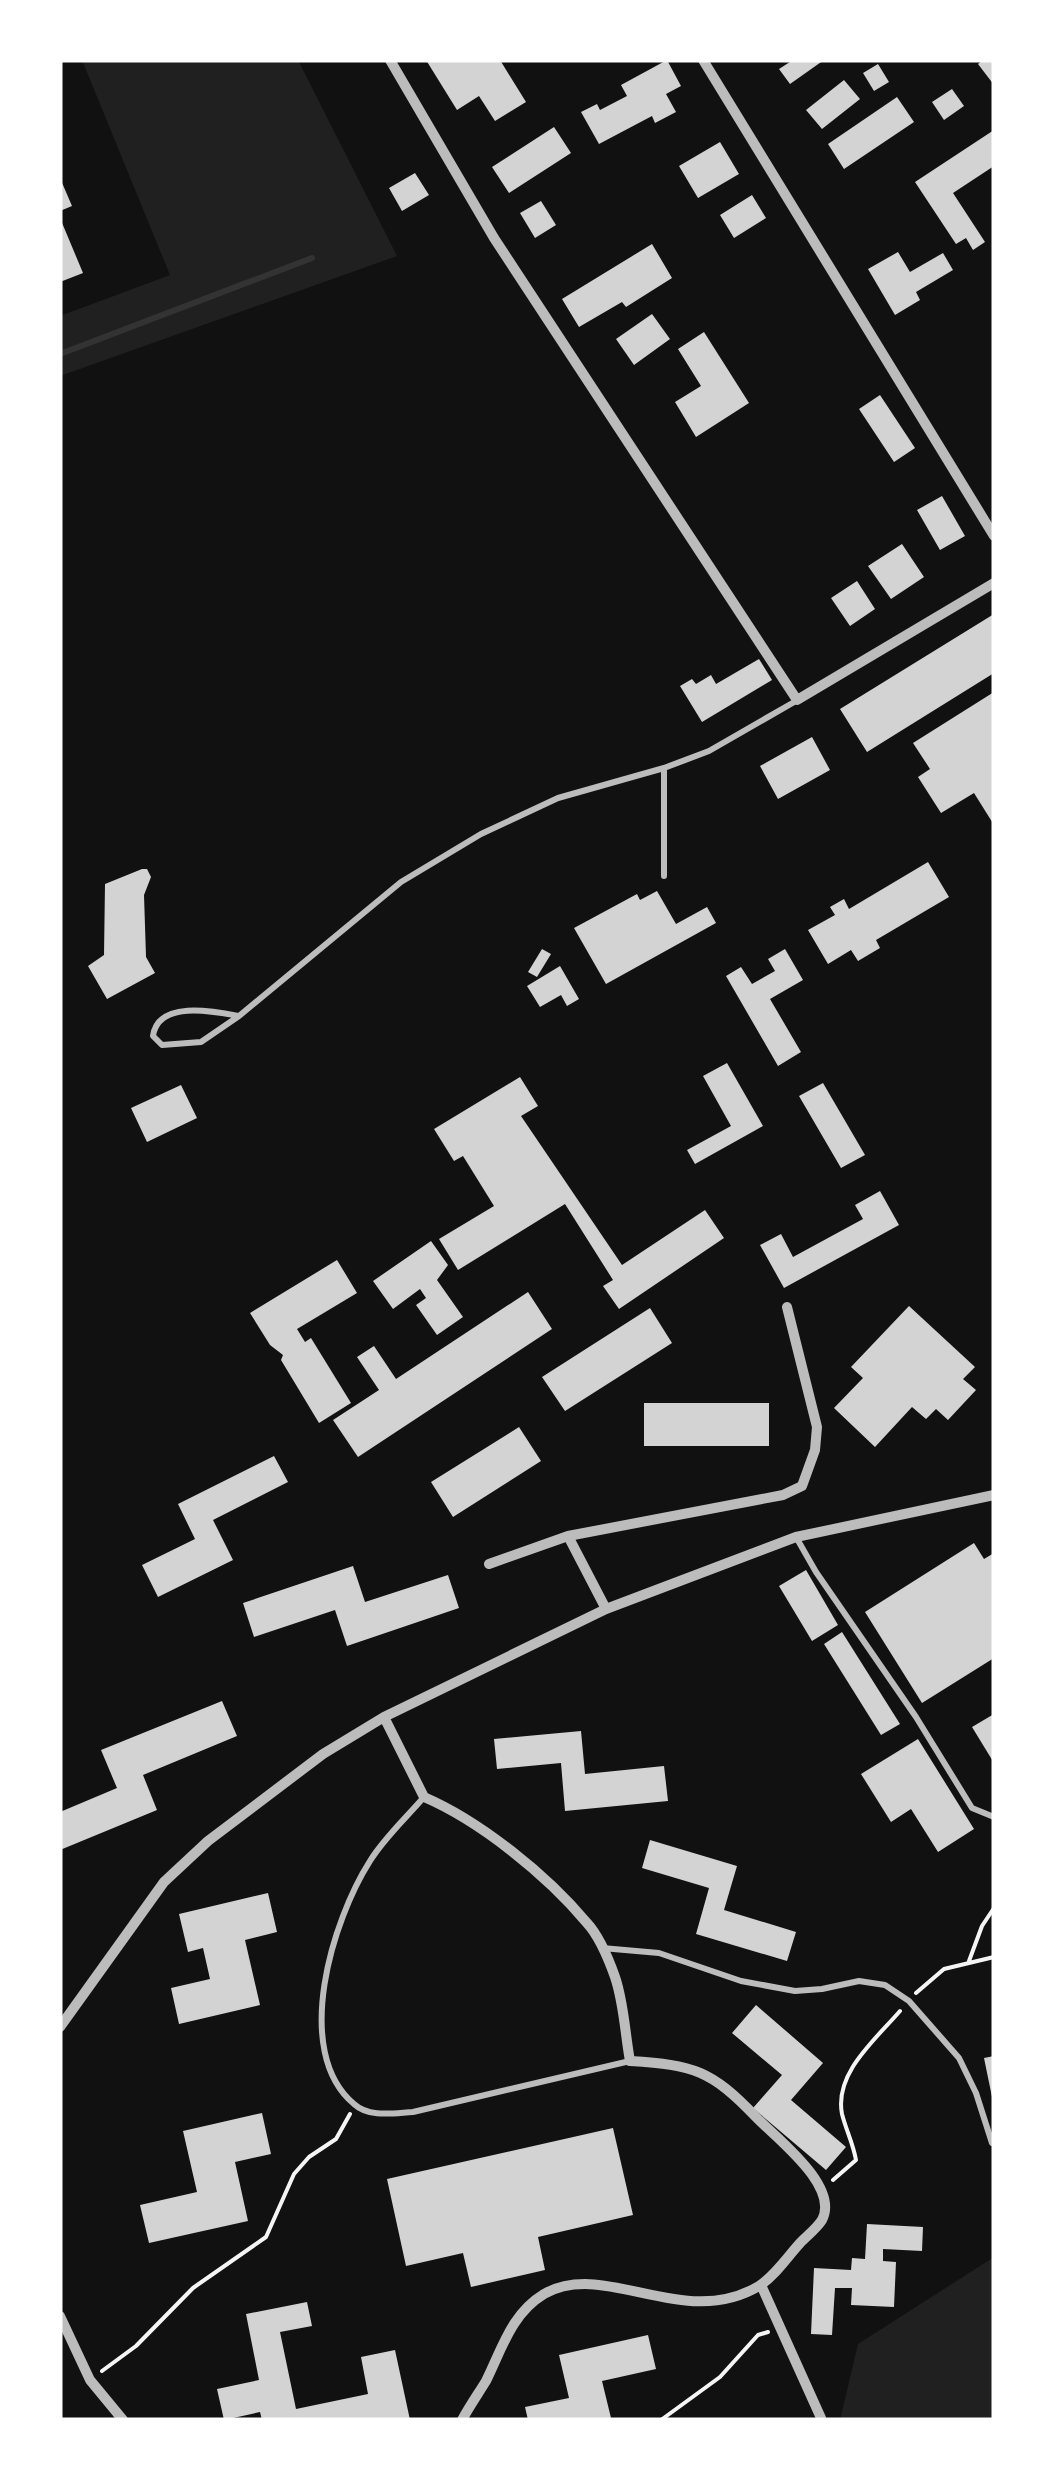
<svg xmlns="http://www.w3.org/2000/svg" width="1054" height="2480" font-family="'Varela Round',sans-serif">
  <style>
    .green { fill: #202020 }
    .lines { fill: none; stroke-linecap: round; stroke-linejoin: round }
    .stream { stroke: #333; stroke-width: 6 }
    .building { fill: #d3d3d3 }
    .path { stroke: #f5f5f5; stroke-width: 4 }
    .service { stroke: #bcbcbc; stroke-width: 6 }
    .minor { stroke: #bcbcbc; stroke-width: 10 }
  </style>
  <rect width="100%" height="100%" fill="#111"/>
  <!-- green -->
  <path class="green" d="M82,60h216l99,196 -337,120v-60l110,-41z
    M994,2257v163h-154l18,-76z"/>
  <g class="lines">
    <!-- stream -->
    <path class="stream" d="M60,354l252,-96"/>
  </g>
  <!-- building -->
  <path class="building" d="M426,60h74l26,42 -31,19 -16,-25 -22,14z
    M667,60l14,26 -15,8 10,18 -21,11 -3,-7 -53,28 -18,-32 16,-8 3,6 27,-14 -6,-11z
    M793,60h31l-34,24 -11,-15z
    M983,60h11v25l-16,-21z
    M878,64l11,18 -15,9 -11,-18z
    M844,80l16,19 -38,30 -16,-19z
    M952,89l12,17 -20,14 -12,-18z
    M897,97l17,25 -70,47 -16,-25z
    M554,127l17,26 -62,40 -17,-26z
    M994,130v36l-41,27 32,49 -12,8 -7,-12 -10,6 -41,-62z
    M720,142l19,32 -41,24 -19,-32z
    M415,173l14,22 -27,16 -13,-23z
    M60,178l12,28 -12,5z
    M752,195l14,23 -32,20 -14,-23z
    M541,201l15,24 -21,13 -15,-25z
    M60,218l23,55 -23,9z
    M652,244l20,34 -46,29 -4,-5 -43,25 -17,-28z
    M898,252l12,20 33,-19 10,17 -37,22 4,8 -25,15 -27,-46z
    M652,314l18,25 -36,26 -18,-26z
    M704,332l45,71 -53,34 -21,-35 26,-16 -23,-37z
    M880,395l35,53 -21,14 -35,-53z
    M942,496l23,40 -25,14 -23,-40z
    M902,544l22,33 -33,22 -23,-33z
    M857,581l18,28 -25,17 -19,-28z
    M994,614v59l-127,79 -27,-43z
    M759,659l13,21 -70,42 -22,-36 12,-7 4,5 15,-9 5,9z
    M994,692v133l-20,-32 -33,20 -23,-36 12,-8 -17,-26z
    M812,737l18,33 -52,29 -18,-33z
    M928,862l21,35 -73,43 4,8 -22,13 -7,-11 -23,14 -20,-34 27,-15 -5,-8 14,-8 5,10z
    M142,869h5l4,8 -7,18 2,62 9,16 -48,26 -19,-33 16,-11 1,-71z
    M657,891l19,33 31,-17 9,16 -110,61 -32,-56 63,-34 3,6z
    M542,949l9,5 -14,23 -9,-5z
    M785,949l18,31 -33,19 31,53 -23,14 -52,-90 15,-9 11,17 23,-13 -7,-12z
    M560,966l19,33 -12,7 -6,-11 -21,12 -13,-21z
    M727,1063l36,63 -68,38 -8,-14 44,-24 -28,-50z
    M520,1077l18,29 -17,10 101,149 83,-55 19,28 -105,71 -16,-23 10,-6 -48,-76 -107,66 -19,-31 55,-33 -31,-50 -9,5 -20,-32z
    M823,1083l42,72 -24,13 -42,-72z
    M181,1085l16,33 -50,24 -16,-34z
    M880,1191l19,34 -115,63 -24,-43 21,-11 12,23 70,-38 -8,-14z
    M431,1241l17,24 -11,15 26,37 -26,18 -21,-30 10,-7 -6,-9 -27,20 -20,-28z
    M337,1260l20,33 -60,36 8,13 6,-4 40,65 -32,20 -38,-63 2,-5 -13,-10 -20,-32z
    M528,1292l24,37 -194,128 -25,-37 46,-30 -22,-33 17,-11 22,33z
    M909,1306l66,61 -12,12 13,11 -28,30 -12,-11 -10,10 -14,-12 -37,40 -41,-39 29,-30 -12,-11z
    M650,1308l22,35 -107,68 -23,-34z
    M644,1403h125v43h-125z
    M519,1427l22,34 -88,56 -22,-35z
    M274,1456l14,26 -75,38 20,40 -75,37 -16,-32 53,-26 -17,-35z
    M974,1543l10,16 10,-6v105l-72,45 -57,-91z
    M353,1566l12,36 83,-27 11,33 -112,38 -12,-36 -81,27 -11,-34z
    M806,1570l32,55 -26,16 -33,-55z
    M842,1632l58,92 -19,11 -57,-91z
    M222,1701l15,35 -94,39 14,35 -97,40v-38l57,-24 -16,-38z
    M994,1714v49l-22,-36z
    M581,1731l4,43 79,-8 4,35 -103,10 -4,-48 -64,6 -3,-30z
    M918,1739l56,90 -36,23 -27,-43 -20,13 -30,-48z
    M650,1840l87,26 -13,44 72,22 -9,29 -91,-27 13,-46 -67,-20z
    M268,1893l9,39 -32,8 15,65 -81,19 -8,-36 39,-9 -7,-31 -15,4 -9,-38z
    M756,2005l67,58 -32,37 55,47 -20,23 -73,-62 29,-33 -50,-42z
    M994,2056v41h-2l-8,-39z
    M262,2113l9,41 -36,8 13,59 -99,22 -9,-38 57,-13 -14,-61z
    M613,2128l20,87 -95,22 7,33 -74,17 -8,-34 -57,13 -19,-87z
    M867,2224l56,3 -1,24 -39,-2v12l13,1 -2,45 -43,-2 1,-17h-17l-3,47 -21,-1 3,-66 37,2 1,-12 13,1z
    M307,2302l5,24 -32,6 16,77 72,-15 -7,-37 34,-7 15,70h-148l-2,-8 -36,8 -7,-31 42,-9 -13,-66z
    M648,2335l8,34 -54,12 9,37 -83,2 -3,-13 44,-9 -10,-43z"/>
  <g class="lines">
    <!-- path -->
    <path class="path" d="M969,1961l13,-35 12,-18
      M916,1993l28,-24 50,-12
      M833,2180l23,-20c-3,-17 -10,-30 -14,-46 -8,-41 34,-75 58,-103
      M102,2371l34,-25 57,-58 73,-51 28,-63 15,-17 27,-18 14,-25
      M661,2420l59,-43 38,-42 10,-3"/>
    <!-- service -->
    <path class="service" d="M664,876v-108
      M239,1016c-26,-5 -81,-16 -86,20l9,9 39,-3 38,-26 162,-134 80,-48 77,-36 106,-30 45,-17 87,-50
      M796,1537l20,35 100,145 56,91 22,9
      M424,1797c-18,21 -40,41 -54,64 -37,58 -79,190 -16,243 15,14 40,9 59,8l217,-51
      M602,1948l57,5 82,28 54,10 27,-2 37,-8 26,4 24,16 50,57 17,35 16,50"/>
    <!-- minor -->
    <path class="minor" d="M390,60l104,178 303,462 197,-117
      M703,60l291,476
      M568,1536l215,-41 19,-9 13,-36 2,-23 -30,-120
      M489,1564l79,-28 38,73
      M384,1717l40,80c56,24 123,78 163,126 12,13 22,37 28,54 9,26 10,57 15,84 64,4 81,9 126,56 21,22 84,69 66,103 -5,8 -15,16 -21,22 -13,14 -27,35 -42,44 -75,45 -154,-27 -215,8 -33,20 -42,55 -58,87 -8,13 -17,26 -24,39
      M60,2027l104,-145 44,-41 115,-87 61,-37 222,-108 190,-72 198,-42
      M761,2285l60,133
      M60,2316l30,64 33,40"/>
  </g>
  <!-- border -->
  <rect width="1054" height="2480" fill="none" stroke="#ffffff" stroke-width="125"/>
</svg>
